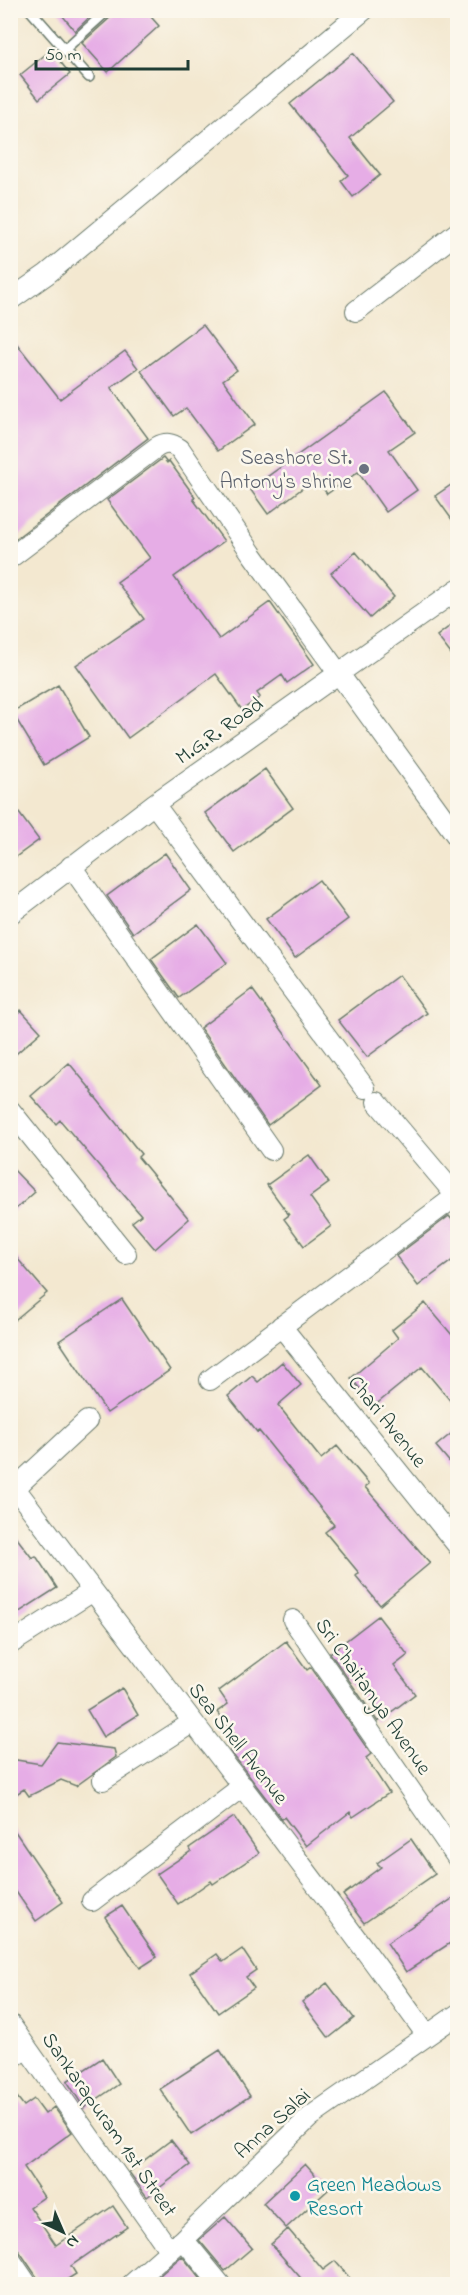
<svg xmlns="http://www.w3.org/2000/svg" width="468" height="2295" font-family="'Indie Flower',sans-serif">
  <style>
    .building { fill: #e6ade6 }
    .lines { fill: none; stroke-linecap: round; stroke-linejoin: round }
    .lane-casing { stroke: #69796b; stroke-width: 12 }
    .street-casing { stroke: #69796b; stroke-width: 22 }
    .lane { stroke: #fff; stroke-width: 9 }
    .street { stroke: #fff; stroke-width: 20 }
    .worship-dot { fill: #6b7280; stroke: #fbf7ec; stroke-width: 2 }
    .culture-dot { fill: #0f9aa8; stroke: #fbf7ec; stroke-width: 2 }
    .labels { text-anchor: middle; stroke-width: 5; stroke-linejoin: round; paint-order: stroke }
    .worship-label { font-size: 21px; fill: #5b616d; stroke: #fbf7ec; text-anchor: end }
    .street-label { font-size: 21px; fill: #1f3d34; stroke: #fbf7ec }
    .culture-label { font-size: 21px; fill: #0d838f; stroke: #fbf7ec; text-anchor: start }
  </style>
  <rect width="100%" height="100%" fill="#fbf7ec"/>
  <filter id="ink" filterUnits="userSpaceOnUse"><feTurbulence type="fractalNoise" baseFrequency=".0167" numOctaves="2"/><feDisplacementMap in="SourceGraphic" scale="12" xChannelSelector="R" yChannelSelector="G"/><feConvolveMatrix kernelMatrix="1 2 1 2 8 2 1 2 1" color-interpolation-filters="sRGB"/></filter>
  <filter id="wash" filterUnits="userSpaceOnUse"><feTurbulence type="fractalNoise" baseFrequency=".008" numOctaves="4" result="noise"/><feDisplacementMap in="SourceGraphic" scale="24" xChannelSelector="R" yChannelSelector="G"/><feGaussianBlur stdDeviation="1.35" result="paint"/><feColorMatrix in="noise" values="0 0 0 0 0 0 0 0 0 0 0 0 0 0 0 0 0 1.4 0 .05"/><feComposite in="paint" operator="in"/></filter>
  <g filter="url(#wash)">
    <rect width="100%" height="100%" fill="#f3e8d0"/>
    <g id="blocks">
      <!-- building -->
      <path class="building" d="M58,10h39l-22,21z
        M115,10h30l14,16 -51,46 -26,-29 31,-28z
        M51,50l19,24 -31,25 -19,-24z
        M353,53l40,49 -43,36 30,37 -27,22 -12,-16 7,-6 -58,-71z
        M203,325l34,45 -14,10 32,44 -37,27 -32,-43 -12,8 -33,-45z
        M10,335l50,64 65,-48 13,17 -27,20 37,50 -138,105z
        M386,392l29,40 -26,18 28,40 -31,22 -28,-40 -31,22 -11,-16 -48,36 -18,-25z
        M163,458l4,5 2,-2 26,36 -2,2 31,42 -50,36 45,62 51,-37 44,62 -27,19 -5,-8 -25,18 3,4 -18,13 -26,-36 -88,64 -52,-73 68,-46 -27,-37 33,-24 -43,-58z
        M451,485l7,9v34l-23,-32z
        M356,552l38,45 -24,21 -39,-45z
        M458,620v43l-21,-27z
        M58,685l31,52 -45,28 -32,-53z
        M265,769l28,39 -59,44 -29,-39z
        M10,801l29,39 -29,21z
        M165,853l26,37 -58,43 -26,-37z
        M319,880l29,39 -53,39 -29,-39z
        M198,924l29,39 -48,35 -28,-39z
        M399,975l28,38 -60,44 -29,-37z
        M252,989l70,96 -54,40 -68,-97z
        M21,1010l20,22 -31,27v-39z
        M69,1063l24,29 -1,1 49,61 -3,3 51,62 -34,30 -23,-27 9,-7 -81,-95 -4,4 -25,-28z
        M309,1155l20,28 -19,14 21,29 -27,20 -20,-27 5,-4 -22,-30z
        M10,1166l25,26 -25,22z
        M449,1216l9,11v29l-40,30 -22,-30z
        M10,1250l37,43 -37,31z
        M122,1299l48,71 -63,43 -48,-72z
        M425,1303l33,39v68l-36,-43 -48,39 -23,-28 47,-40 -6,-8z
        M282,1362l19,23 -23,20 43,54 16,-13 32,38 -4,3 65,76 -50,42 -24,-29 3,-3 -34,-41 9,-7 -75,-94 -2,1 -29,-36 24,-20 6,6z
        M458,1428v44l-22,-26z
        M10,1529l22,29 4,-2 21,32 -47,30z
        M378,1616l30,39 -14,11 21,28 -37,28 -48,-69z
        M286,1641l21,29 4,-3 60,87 -5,4 23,35 -36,24 -3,-5 -44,34 -22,-29 -2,2 -52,-68 11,-8 -24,-31 11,-8 -9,-13z
        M122,1688l16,27 -35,22 -16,-27z
        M57,1742l57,7 2,8 -40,29 -15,-6 -32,16 -5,-7 -14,9v-39l31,5z
        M234,1817l25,36 -46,31 -2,-3 -33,23 -21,-30 34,-23 -2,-3z
        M10,1824l53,78 -27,19 -26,-38z
        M411,1839l24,35 -71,49 -21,-28 38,-28 -4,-4z
        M458,1895v43l-52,34 -19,-29z
        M122,1906l35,51 -17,11 -35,-51z
        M242,1949l14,21 -10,7 8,11 -36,25 -28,-40 27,-19 6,8z
        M327,1983l27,35 -25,20 -27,-36z
        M220,2050l30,46 -59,39 -31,-46z
        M102,2058l17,26 -35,24 -17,-27z
        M10,2088l14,18 10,-7 11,15 9,-7 18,25 -48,35 20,30 -14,10 26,38 57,-39 14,21 -56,39 5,8 -16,10h-21l-2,-7 -17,-25 -10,-9z
        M171,2140l19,25 -43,32 -18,-25z
        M305,2164l23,26 -42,38 -23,-25z
        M225,2217l27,31 -27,23 -26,-31z
        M288,2229l35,41 12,-9 20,23h-49l-35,-40z
        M182,2256l23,28h-55l27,-24z"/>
    </g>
  </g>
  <g filter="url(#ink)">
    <use href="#blocks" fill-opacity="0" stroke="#69796b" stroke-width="1.5"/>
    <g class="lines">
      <defs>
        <path id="lane" d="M30,10l59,67
          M64,50l44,-40"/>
        <path id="street" d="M10,300l37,-26 317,-264
          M356,311l102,-79
          M10,558l147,-111c9,-5 14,-4 23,2l72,105 206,284
          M154,804l211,284
          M71,866l200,284
          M10,914l144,-110 304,-215
          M377,1102l81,96
          M10,1110l116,144
          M281,1326l177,220
          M210,1380l246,-184
          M10,1483l5,5 72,-67
          M10,1491l5,-3c137,182 278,361 411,546
          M293,1620l165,239
          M10,1644l83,-53
          M103,1780l90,-58
          M92,1901l151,-115
          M10,2024l160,227
          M10,2059l17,-11
          M183,2239l37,45
          M10,2259l17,25
          M132,2284l51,-45 127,-122 148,-103"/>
      </defs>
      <!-- lane casing -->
      <use href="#lane" class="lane-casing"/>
      <!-- street casing -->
      <use href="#street" class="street-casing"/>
      <!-- lane -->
      <use href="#lane" class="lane"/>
      <!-- street -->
      <use href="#street" class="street"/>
    </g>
  </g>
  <!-- markers -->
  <circle class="worship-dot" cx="364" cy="469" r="6"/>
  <circle class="culture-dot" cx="295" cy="2196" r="6"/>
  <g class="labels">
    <!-- worship labels -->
    <g class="worship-label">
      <text x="352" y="464">Seashore St.<tspan x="352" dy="24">Antony's shrine</tspan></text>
    </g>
    <!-- street labels -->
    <g class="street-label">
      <text transform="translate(219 730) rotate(-35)" y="7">M.G.R. Road</text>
      <text transform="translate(388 1421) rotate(51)" y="7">Chari Avenue</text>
      <text transform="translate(374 1696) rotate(55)" y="7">Sri Chaitanya Avenue</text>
      <text transform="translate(239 1743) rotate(52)" y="7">Sea Shell Avenue</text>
      <text transform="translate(272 2123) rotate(-42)" y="7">Anna Salai</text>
      <text transform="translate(110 2124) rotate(55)" y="7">Sankarapuram 1st Street</text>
    </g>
    <!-- culture labels -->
    <g class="culture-label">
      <text x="307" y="2191">Green Meadows<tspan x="307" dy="24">Resort</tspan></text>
    </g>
  </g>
  <!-- margin -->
  <rect width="468" height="2295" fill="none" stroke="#fbf7ec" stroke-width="36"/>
  <!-- north arrow -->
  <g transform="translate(63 2232) rotate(136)" stroke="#fbf7ec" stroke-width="4.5" paint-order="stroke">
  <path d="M0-4.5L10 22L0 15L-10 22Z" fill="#1f3d34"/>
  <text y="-9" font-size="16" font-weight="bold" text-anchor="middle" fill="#1f3d34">N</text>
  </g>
  <!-- scale -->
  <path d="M36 60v9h152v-9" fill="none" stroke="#1f3d34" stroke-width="3"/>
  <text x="45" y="60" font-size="18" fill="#1f3d34" stroke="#fbf7ec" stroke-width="4.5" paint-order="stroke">50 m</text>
</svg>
